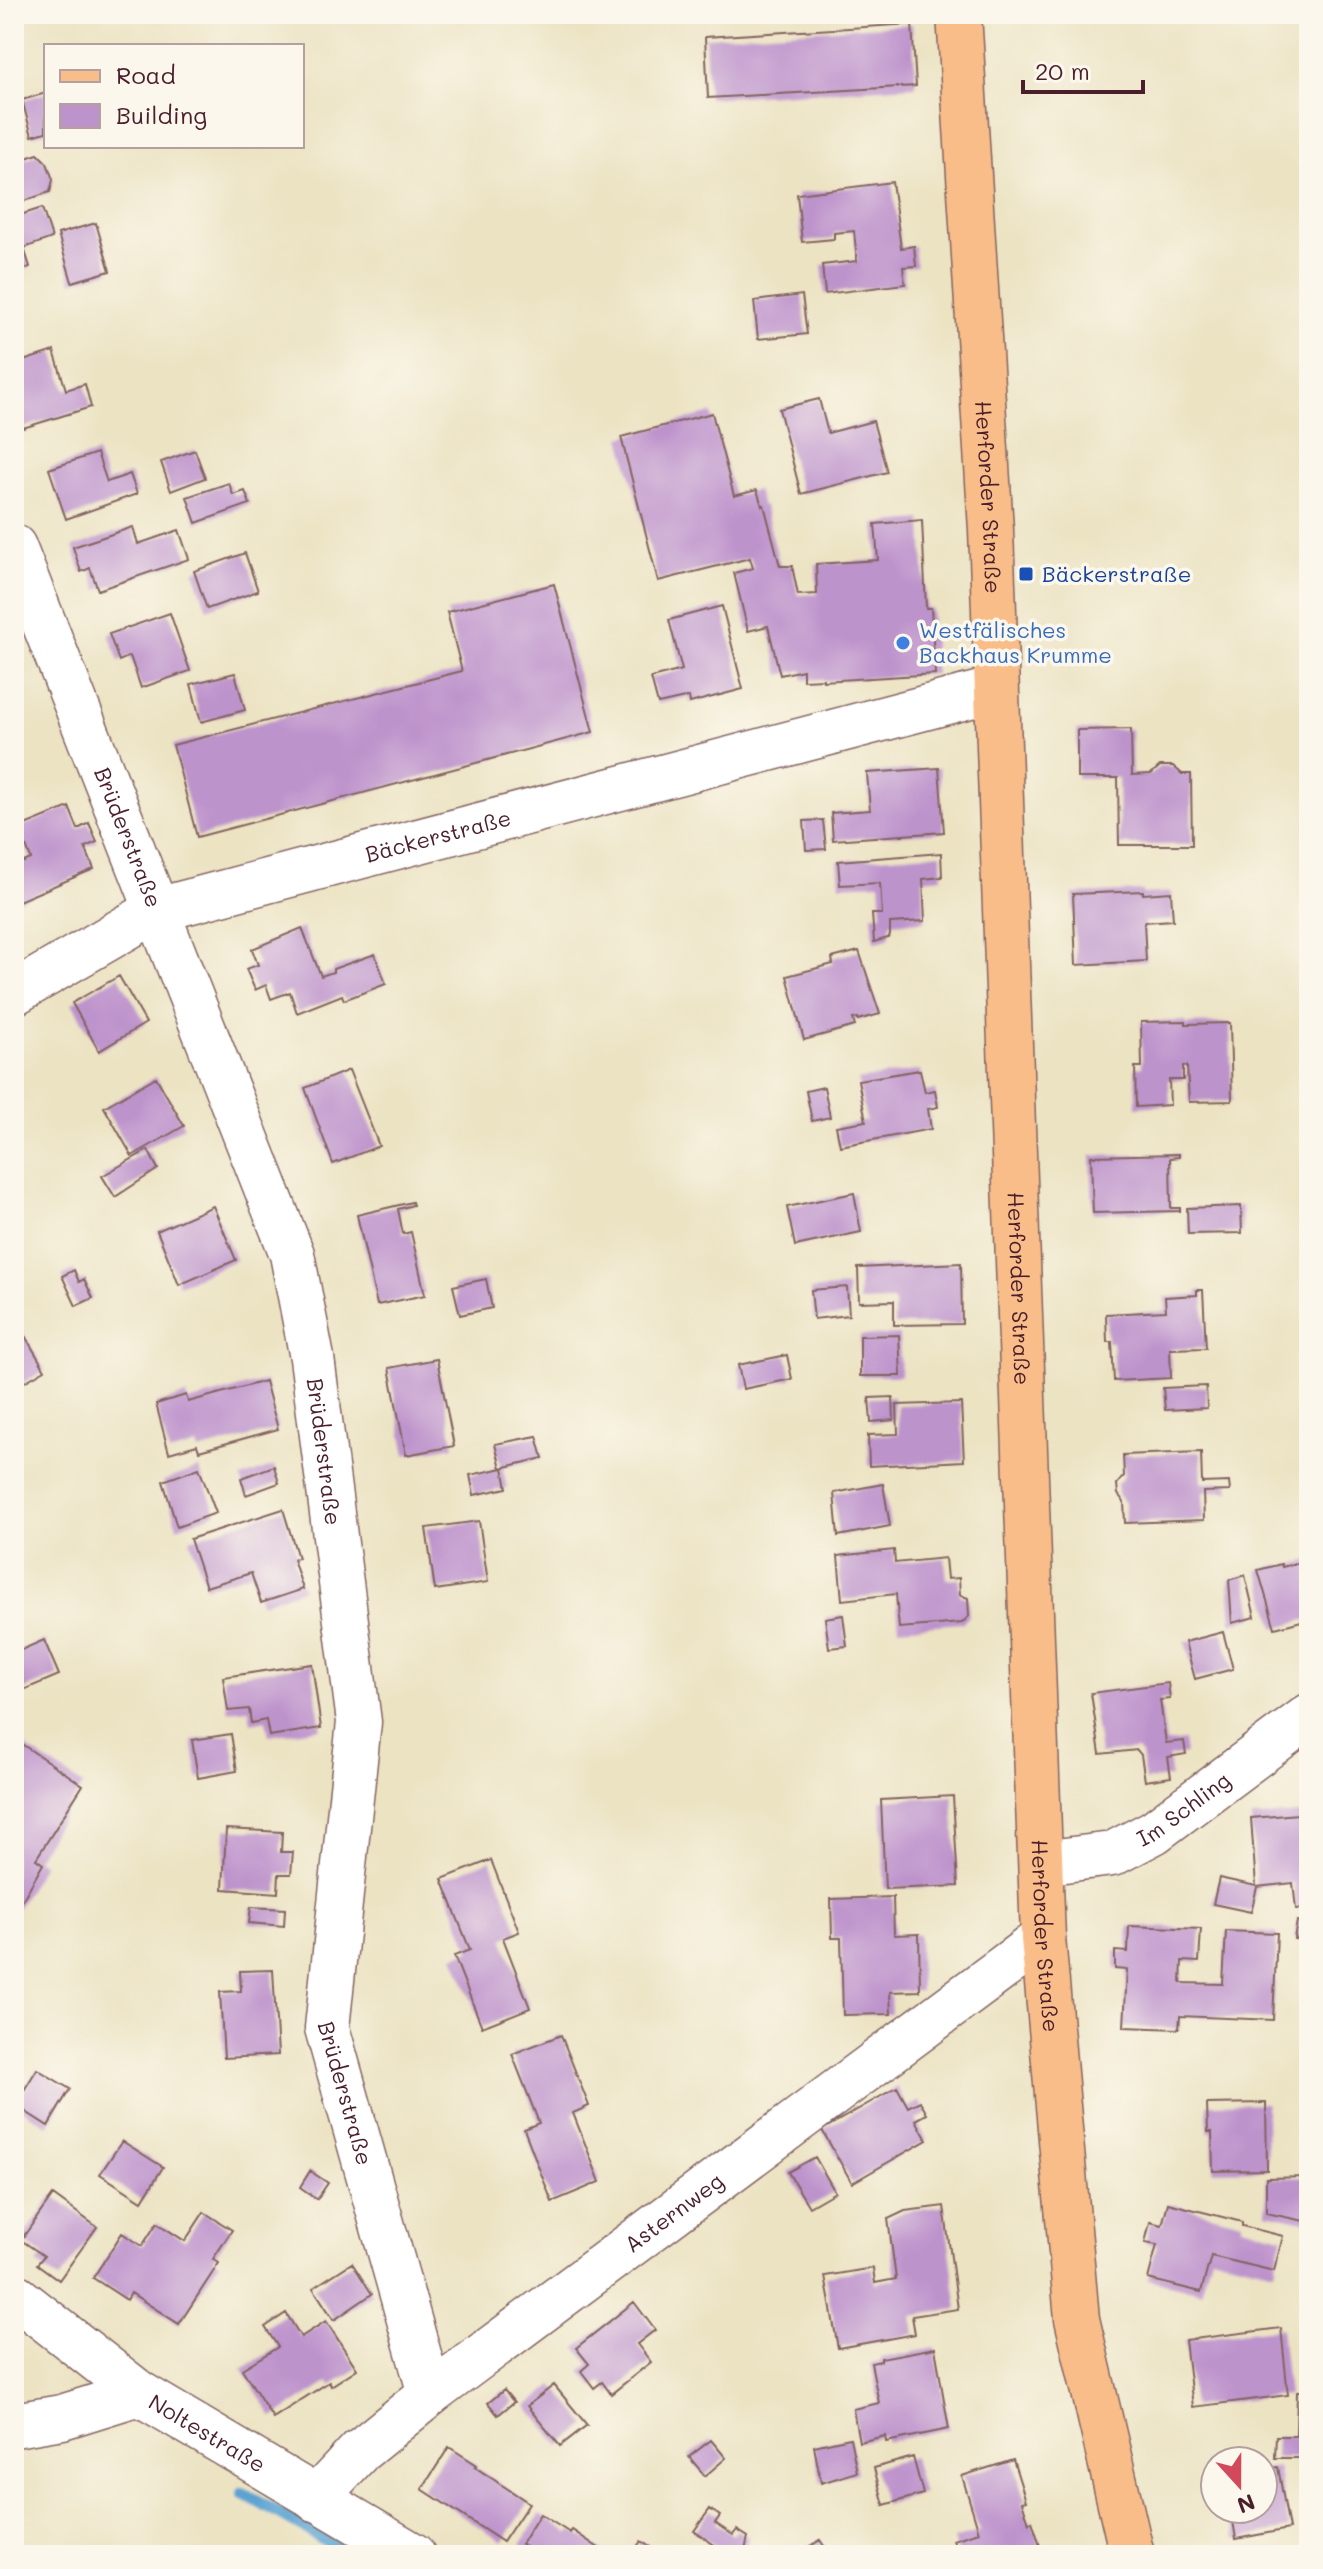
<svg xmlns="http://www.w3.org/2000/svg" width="1323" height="2569" font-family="Mali,sans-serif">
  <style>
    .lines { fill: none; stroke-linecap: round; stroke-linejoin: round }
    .stream { stroke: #5ca3d2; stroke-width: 12 }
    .building { fill: #bd93cc }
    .minor-casing { stroke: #836460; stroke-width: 47 }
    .major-casing { stroke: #836460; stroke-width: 47 }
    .minor { stroke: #fff; stroke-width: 44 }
    .major { stroke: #f9bd89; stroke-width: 44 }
    .transit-dot { fill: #1a4fb4; stroke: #fbf7ec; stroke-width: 3 }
    .shop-dot { fill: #3f7fe0; stroke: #fbf7ec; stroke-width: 3 }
    .labels { text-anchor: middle; stroke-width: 7; stroke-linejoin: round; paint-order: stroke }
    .street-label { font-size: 22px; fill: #4a1f2b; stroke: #fbf7ec }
    .transit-label { font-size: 22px; fill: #164399; stroke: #fbf7ec; text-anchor: start }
    .shop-label { font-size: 22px; fill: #366cbe; stroke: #fbf7ec; text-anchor: start }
  </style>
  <rect width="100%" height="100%" fill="#fbf7ec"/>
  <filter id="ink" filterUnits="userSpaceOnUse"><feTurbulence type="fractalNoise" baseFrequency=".0125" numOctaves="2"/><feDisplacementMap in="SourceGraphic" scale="16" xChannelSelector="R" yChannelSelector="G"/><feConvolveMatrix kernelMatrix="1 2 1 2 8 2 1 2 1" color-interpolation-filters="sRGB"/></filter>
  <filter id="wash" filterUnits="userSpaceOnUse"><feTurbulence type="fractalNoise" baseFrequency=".006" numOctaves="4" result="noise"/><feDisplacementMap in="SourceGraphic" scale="32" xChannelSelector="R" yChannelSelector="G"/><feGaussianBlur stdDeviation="1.8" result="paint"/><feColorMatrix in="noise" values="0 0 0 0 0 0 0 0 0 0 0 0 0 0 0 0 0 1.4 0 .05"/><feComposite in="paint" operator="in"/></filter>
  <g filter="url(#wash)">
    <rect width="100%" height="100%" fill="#ece3c3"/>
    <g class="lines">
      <!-- stream -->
      <path class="stream" d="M243,2493l108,62"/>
    </g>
    <g id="blocks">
      <!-- building -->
      <path class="building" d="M912,24l4,62 -208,12 -3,-61z
        M46,93v39l-14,4 -10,-36z
        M38,154l9,9 6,17 -3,12 -29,10 -4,-10 -3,1v-31z
        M892,182l9,66 13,-2 2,20 -13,1 2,17 -80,10 -3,-29 35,-4 -3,-30 -20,2v6l-32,3 -5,-48z
        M42,208l10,30 -28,10 6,19 -16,6v-56z
        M96,223l14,48 -38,11 -14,-48z
        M802,295l5,39 -49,5 -4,-38z
        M54,351l12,39 19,-6 6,23 -68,21 -9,-27v-37z
        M819,399l9,34 45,-12 14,51 -86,22 -22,-85z
        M712,413l22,83 23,-6 5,16 2,-1 16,61h12l6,29 19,-1 -1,-30 62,-4 -3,-36 47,-4 4,88h5l4,66 -112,7v-2l-20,1v-10l-23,5 -12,-49 -20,5 -14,-58 19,-5 -3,-10 -92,23 -37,-144z
        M195,450l10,28 -34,13 -10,-29z
        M97,453l10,29 23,-8 7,20 -71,25 -17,-50z
        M229,483l4,12 12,-4 5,13 -54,19 -9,-26z
        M133,527l5,17 41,-14 10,29 -91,31 -8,-22 -9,4 -8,-25z
        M245,553l13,38 -51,18 -13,-38z
        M554,584l39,148 -396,105 -24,-92 289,-74 -15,-59z
        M722,606l21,83 -53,14 -1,-6 -31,7 -7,-26 31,-8 -13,-50z
        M170,613l20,58 -49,17 -11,-32 -11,5 -10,-27z
        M235,673l10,37 -44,12 -10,-38z
        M1131,729l1,46 19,-1 9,-8h13l9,8h9l1,71h-73l-1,-67h-41v-48z
        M939,768l5,64 -111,8 -2,-27 39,-3 -3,-37z
        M69,807l9,22 11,-6 8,19 -12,5 9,22 -80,34v-37l17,-7 -5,-13 -12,5v-39l6,15z
        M823,820l3,29 -20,1 -2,-29z
        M941,853l1,24 -19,2 2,42 -35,2v12l-2,3 -14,4 -2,-28h10l-2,-31 -40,2 -2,-24z
        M1143,891v3l28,-2 2,28 -29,2 2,39 -70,4 -3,-71z
        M302,928l19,48 12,-4v-3l42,-15 11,30 -42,16 -2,-5 -45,18 -7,-21 -19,7 -5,-14 -11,5 -9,-21 12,-4 -6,-16z
        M859,951l21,63 -22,6v-2l-5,1 2,7 -51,14 -17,-64 46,-12 -1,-6z
        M119,976l27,47 -47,28 -27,-48z
        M1186,1021v3l44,-1 2,78 -43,1 -2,-36h-4v14h-14l1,25 -34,2 -1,-40h7l-1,-45z
        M349,1070l30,76 -46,18 -28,-76z
        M920,1070l5,22 10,-2 3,17 -10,2 3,20 -91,17 -4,-20 30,-5 -8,-41z
        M156,1077l28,49 -52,30 -28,-49z
        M824,1087l6,30 -18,4 -6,-30z
        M148,1150l10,19 -43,28 -13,-21z
        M1179,1154v3l-9,1 1,50h9v3l-87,2 -2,-57z
        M854,1193l7,39 -66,14 -8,-39z
        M412,1202l1,3 -15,4 5,25 8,-2 14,63 -48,10 -20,-90z
        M213,1206l23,54 -57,25 -22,-54z
        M1241,1206l1,27 -54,1 -1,-26z
        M961,1263l1,61 -68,1v-24l-35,1 -1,-34z
        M74,1270l5,12 5,-3 9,19 -17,8 -14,-30z
        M486,1279l6,29 -32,7 -7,-29z
        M847,1287l2,28 -35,4 -3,-29z
        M1197,1290h6l3,58 -36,1 1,29 -57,3 -2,-39h-5l-1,-28 60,-3 -1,-14 32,-2z
        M14,1317l31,53 -31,18z
        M899,1335l2,41h-41v-40z
        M787,1355l5,24 -49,10 -5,-24z
        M437,1359l17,87 -48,9 -17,-87z
        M265,1381l13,48 -79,22 -2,-6 -28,8 -13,-49 30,-9 2,7z
        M1206,1386l1,22 -42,2 -2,-22z
        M893,1397l1,23 -23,2 -2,-24z
        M961,1403l3,58 -95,5 -1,-31 30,-1 -1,-29z
        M537,1436l6,22 -42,10 -6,-24z
        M1201,1452l1,31 27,-1 1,9 -27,1 1,28 -79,3 -1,-21 -6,-8 -1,-10 7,-8 -1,-21z
        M274,1466l5,17 -33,12 -5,-17z
        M199,1468l17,45 -39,14 -14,-46z
        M503,1468l4,20 -33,7 -4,-20z
        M883,1484l7,42 -52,10 -4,-43z
        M283,1509l15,49 -5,1 10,30 -42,14 -10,-30 -45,14 -16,-48z
        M479,1521l9,61 -53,8 -9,-62z
        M894,1550l1,13 50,-5 2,21 12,-1 1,17 8,3 1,18 -7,7 -63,5 -3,-34 -54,6 -4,-44z
        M1309,1560v59l-34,9 -17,-58 23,-6 1,3z
        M1245,1575l10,42 -23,6 -3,-43z
        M843,1615l4,31 -18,2 -4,-30z
        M1223,1632l10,37 -38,10 -10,-37z
        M44,1640l15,35 -45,19v-41z
        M312,1664l9,64 -52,8 -3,-16 -15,3 -2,-14 -21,2 -5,-34z
        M1168,1683l2,16 -10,1 6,43 18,-2 2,13 -18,3 3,20 -26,4 -4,-26 -4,-5 -37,4 -9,-61z
        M231,1734l6,37 -39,7 -6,-38z
        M14,1739l69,46 -47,74 7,5 -29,51z
        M953,1796l5,90 -73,3 -4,-89z
        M1309,1813v95l-13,1 -3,-26 -36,4 -6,25 -38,-8 6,-26 37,8 -5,-68z
        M226,1829l56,3 -1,20h12l-2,22h-12l-1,19 -55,-4z
        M491,1860l28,72 -16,6 27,70 -48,19 -28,-71 16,-6 -28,-71z
        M893,1897l1,38 25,-1 1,57 -30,1 1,22 -48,1 -2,-77h-9l-1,-39z
        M251,1907l34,2 -1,17 -35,-3z
        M1297,1921l12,2v18l-15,-2z
        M1129,1926l72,3 -2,33 -17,-1 -1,22 42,1 3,-53 51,2 -4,87 -93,-4 -1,13 -55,-2 3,-57 -12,-1v-18l13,1z
        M273,1970l5,85 -54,3 -4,-66 21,-1 -1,-20z
        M561,2035l28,71 -16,7 27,69 -48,20 -28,-73 15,-6 -27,-69z
        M37,2069l33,20 -22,37 -33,-21z
        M897,2087l11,20 12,-6 7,13 -11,6 11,20 -75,43 -30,-53z
        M1266,2103l1,67 -54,1 -1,-39h-4l-1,-28z
        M122,2141l41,26 -21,34 -42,-27z
        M815,2157l20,35 -26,15 -21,-35z
        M310,2171l18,12 -11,16 -17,-12z
        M1309,2177v45l-43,-9v-35z
        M53,2195l44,32 -38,53 -22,-16 7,-8 -23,-16z
        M1168,2203l74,19v4l41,10 -9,35 -63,-15 -10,36 -53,-13 9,-34 -12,-2 5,-21 12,3z
        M944,2206l14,103 -46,7 3,18 -77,14 -13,-72 48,-8 2,15 21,-4 -8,-60 17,-8z
        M204,2212l28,18 -19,29 6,4 -40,61 -48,-31 -4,7 -34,-22 29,-45 20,13 15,-23 28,18z
        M352,2263l20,31 -38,26 -21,-32z
        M634,2302l21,28 -18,14 14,18 -40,32 -9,-12 -8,6 -13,-17 8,-7 -13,-16z
        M286,2313l15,24 25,-16 31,48 -26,17 -2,-4 -56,36 -31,-49 36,-22 -13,-20z
        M1281,2328l7,67 -95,12 -8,-67z
        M935,2348l14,81 -63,13 -1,-6 -26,6 -6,-33 26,-6 -8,-40 10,-2v-3z
        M554,2385l33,40 -27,21 -33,-40z
        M504,2390l10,12 -16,13 -10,-12z
        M1297,2391h12v67h-34l1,-22h20z
        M850,2438l7,34 -36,11 -7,-37z
        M711,2440l15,18 -21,18 -16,-19z
        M449,2447l28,18 -2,2 54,36 -26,39 -81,-53z
        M913,2457l10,37 -39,11 -10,-37z
        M1013,2460l13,41 -4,1 7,21 3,-2 10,31 -9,3h-75l-5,-15 26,-8 -17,-56z
        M1278,2467l11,62 -53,10 -5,-30h32v-40z
        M710,2509l10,7 -5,7 18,12 4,-5 11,7 -4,18h-15l-35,-24z
        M540,2514l30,19 2,-3 37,25h-71l-17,-11z
        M820,2540l10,15h-43l11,-7 7,2z
        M641,2541l21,14h-31z"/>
    </g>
  </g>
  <g filter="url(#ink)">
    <use href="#blocks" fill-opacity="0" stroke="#836460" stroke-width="2"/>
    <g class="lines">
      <defs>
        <g id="minor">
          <path id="s1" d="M14,547l278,707 20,104 47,364 -32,306 103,366"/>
          <path id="s2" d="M14,993l143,-83 839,-221"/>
          <path id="s3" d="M1041,1863l71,-9 42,-22 155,-116"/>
          <path id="s4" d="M14,2295l125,98 274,162"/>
          <path d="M14,2425l48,-8 77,-24"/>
          <path id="s5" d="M315,2499l45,-48 70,-57 613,-456"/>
        </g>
        <g id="major">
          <path id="s6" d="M959,14l32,516 52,1408 34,381 55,236"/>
        </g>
      </defs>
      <!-- minor casing -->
      <use href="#minor" class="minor-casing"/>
      <!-- major casing -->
      <use href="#major" class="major-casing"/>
      <!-- minor -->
      <use href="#minor" class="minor"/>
      <!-- major -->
      <use href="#major" class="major"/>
    </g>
  </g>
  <!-- markers -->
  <rect class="transit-dot" x="1018" y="566" width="16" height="16" rx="4"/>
  <circle class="shop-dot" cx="903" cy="643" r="8"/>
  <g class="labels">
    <!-- street labels -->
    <g class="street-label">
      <text dy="8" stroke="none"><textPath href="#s6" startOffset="484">Herforder Straße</textPath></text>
      <text dy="8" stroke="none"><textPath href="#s2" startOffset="456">Bäckerstraße</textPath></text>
      <text dy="8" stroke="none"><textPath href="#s1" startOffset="312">Brüderstraße</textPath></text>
      <text dy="8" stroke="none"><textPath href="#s6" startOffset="1276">Herforder Straße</textPath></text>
      <text dy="8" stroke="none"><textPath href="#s1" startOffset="960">Brüderstraße</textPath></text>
      <text dy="8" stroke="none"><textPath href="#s3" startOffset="156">Im Schling</textPath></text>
      <text dy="8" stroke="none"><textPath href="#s6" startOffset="1924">Herforder Straße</textPath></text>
      <text dy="8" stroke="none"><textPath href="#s1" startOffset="1608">Brüderstraße</textPath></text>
      <text dy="8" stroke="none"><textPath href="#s5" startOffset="460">Asternweg</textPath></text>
      <text dy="8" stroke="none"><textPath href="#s4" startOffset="238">Noltestraße</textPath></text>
    </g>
    <!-- transit labels -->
    <g class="transit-label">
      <text x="1042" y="582">Bäckerstraße</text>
    </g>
    <!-- shop labels -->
    <g class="shop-label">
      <text x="919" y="638">Westfälisches<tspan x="919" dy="25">Backhaus Krumme</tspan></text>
    </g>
  </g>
  <!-- margin -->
  <rect width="1323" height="2569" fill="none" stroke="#fbf7ec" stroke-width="48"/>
  <!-- legend -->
  <rect x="44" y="44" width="260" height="104" fill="#fbf7ec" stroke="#b4a19f" stroke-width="2"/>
  <rect x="60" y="70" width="40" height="12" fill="#f9bd89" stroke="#b4a19f" stroke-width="2"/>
  <text x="116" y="84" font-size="24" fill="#4a1f2b">Road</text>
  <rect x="60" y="104" width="40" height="24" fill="#bd93cc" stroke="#b4a19f" stroke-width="2"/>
  <text x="116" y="124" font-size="24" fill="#4a1f2b">Building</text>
  <!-- north arrow -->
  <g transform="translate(1239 2485) rotate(159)"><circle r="38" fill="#fbf7ec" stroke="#b4a19f" stroke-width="2"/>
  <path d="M0-6L14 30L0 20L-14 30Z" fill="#d1495b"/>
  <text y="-12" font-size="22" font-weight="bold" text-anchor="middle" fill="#4a1f2b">N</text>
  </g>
  <!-- scale -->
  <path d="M1023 80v12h120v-12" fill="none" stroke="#4a1f2b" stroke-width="4"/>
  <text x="1035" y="80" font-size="24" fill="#4a1f2b" stroke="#fbf7ec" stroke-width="6" paint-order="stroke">20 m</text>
</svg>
